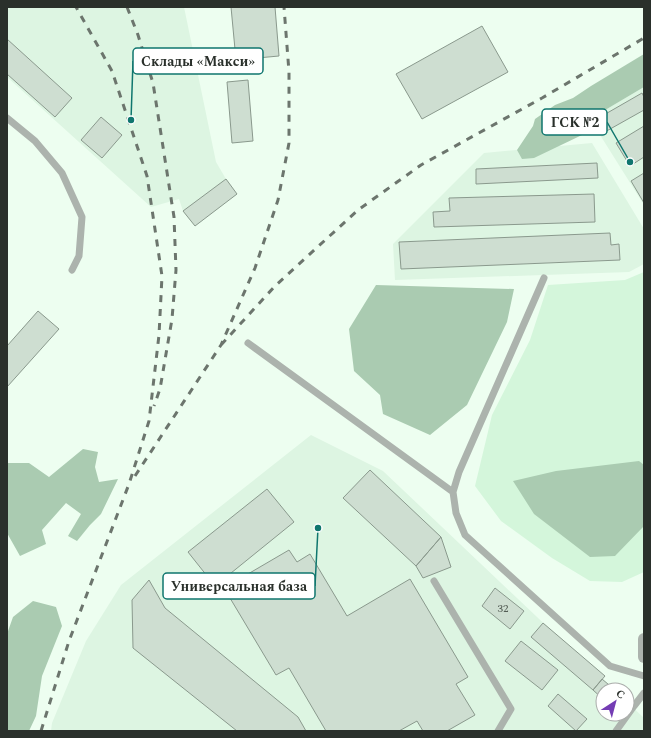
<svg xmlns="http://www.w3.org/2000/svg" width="651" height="738" font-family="Spectral,serif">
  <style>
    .built { fill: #ddf5e2 }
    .green { fill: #d4f6db }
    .water { fill: #aacbb1 }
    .building { fill: #ceded1; stroke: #8a998d }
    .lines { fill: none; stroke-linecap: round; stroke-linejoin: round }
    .lane { stroke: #acb3ad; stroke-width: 7 }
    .street { stroke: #acb3ad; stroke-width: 12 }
    .rail { stroke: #6c756d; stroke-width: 3; stroke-dasharray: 7 7; stroke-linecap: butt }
    .labels { text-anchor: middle; stroke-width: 3; stroke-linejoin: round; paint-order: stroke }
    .number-label { font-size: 11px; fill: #535c54 }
    .leader { fill: none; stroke: #0f766e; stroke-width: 1.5 }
    .callout-dot { fill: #0f766e; stroke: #fff; stroke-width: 1.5 }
    .callout { fill: #fff; stroke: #0f766e; stroke-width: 1.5 }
    .callout-label { font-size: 14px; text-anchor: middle; font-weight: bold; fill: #2a302b }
  </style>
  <rect width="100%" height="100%" fill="#edfef0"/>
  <!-- built -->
  <path class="built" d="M7,7h177l32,155 10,17 11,15 -42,32 -12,-15 -4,-12 -28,8 -144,-130z
    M644,87v118l-54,-86z
    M592,143l52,86v35l-15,8 -234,8 -2,-36 91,-91z
    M311,435l72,36 231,219h-11v24h24v-12l17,16v13h-593l1,-8 34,-82 35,-56z"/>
  <!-- green -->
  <path class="green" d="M644,272v300l-22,10 -32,-1 -38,-23 -51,-37 -26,-35 17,-71 38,-75 18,-55 77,-5z"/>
  <!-- water -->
  <path class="water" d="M644,54v33l-54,32 -8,16 -48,23 -12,1 -5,-9 16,-24 2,-7 20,-14 18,-7 18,-12z
    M376,285l138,4 -7,33 -40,83 -37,30 -47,-21 -3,-19 -26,-24 -5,-42z
    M83,449l15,3 -3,15 4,15 19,-3 -17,35 -11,11 -13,16 -9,-5 13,-22 -15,-11 -24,27 4,14 -26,12 -13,-23v-70h22l20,14z
    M639,461l5,4v61l-29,30 -25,1 -56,-43 -21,-33 43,-10z
    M33,601l23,6 6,19 -20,50 -6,40 -7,15h-22v-97l6,-17z"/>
  <!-- building -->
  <path class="building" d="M231,7h44l4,49 -43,4z
    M482,26l26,46 -86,47 -26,-45z
    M7,39l65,59 -17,19 -48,-43z
    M248,80l5,61 -21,2 -5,-61z
    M642,93l2,4v13l-41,23 -8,-13z
    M101,117l21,18 -20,23 -21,-18z
    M644,126v31l-14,9 -14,-23z
    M597,163l1,15 -122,6v-15z
    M644,173v30l-13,-22z
    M226,179l11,15 -42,32 -12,-15z
    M594,194l1,28 -161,5 -1,-15 17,-1 -1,-13z
    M610,233l1,12 8,-1 1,16 -219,9 -2,-27z
    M38,311l21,18 -52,58v-41z
    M370,470l71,67 -25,29 -73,-68z
    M267,489l27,33 -79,64 -27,-34z
    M441,537l10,30 -28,11 -7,-12z
    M289,550l8,12 13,-8 37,62 63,-37 58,98 -12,7 19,31 -28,16h-24l-6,-10 -18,10h-73l-37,-63 -13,7 -52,-87z
    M149,580l16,28 133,109 8,14h-69l-104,-83 -1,-48z
    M495,588l29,23 -14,18 -28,-23z
    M543,623l62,53 -12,14 -62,-53z
    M521,641l37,29 -16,20 -37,-29z
    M602,679l13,11h-12v9l-10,-9z
    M558,694l29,25 -11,12 -28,-25z"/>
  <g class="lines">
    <!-- lane -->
    <path class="lane" d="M7,118l28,23 27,32 20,44 -3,39 -7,14
      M544,278l-85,194 -6,20 3,21 9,22 145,131 34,10
      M248,343l205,149
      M434,581l77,128 -13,22
      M616,731l18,-25 10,-13"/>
    <!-- street -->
    <path class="street" d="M644,639v18"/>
    <!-- rail -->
    <path class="rail" d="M127,7l11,28 15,48 21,134 2,53 -4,49 -12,70 -6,17
      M221,345l54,-59 83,-76 63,-45 121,-67 102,-60
      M135,476l86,-131 34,-77 23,-68 11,-57v-71l-5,-65
      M41,731l28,-90 60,-157 20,-63 10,-86 3,-59 -15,-100 -35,-105 -36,-64"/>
  </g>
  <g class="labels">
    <!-- number labels -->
    <g class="number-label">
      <text x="503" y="612">32</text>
    </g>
  </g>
  <!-- callouts -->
  <path class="leader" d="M131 120L133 61M630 162L607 122M318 528L315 586"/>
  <g class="callout-dot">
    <circle cx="131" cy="120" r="4"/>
    <circle cx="630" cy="162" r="4"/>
    <circle cx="318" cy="528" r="4"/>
  </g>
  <g class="callout">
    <rect x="133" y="48" width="130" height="26" rx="4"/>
    <rect x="542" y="109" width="65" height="26" rx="4"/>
    <rect x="163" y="573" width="152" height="26" rx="4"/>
  </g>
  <g class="callout-label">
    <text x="198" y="66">Склады «Макси»</text>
    <text x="575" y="127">ГСК №2</text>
    <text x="239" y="591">Универсальная база</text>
  </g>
  <!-- border -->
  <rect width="651" height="738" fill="none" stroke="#2a302b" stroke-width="16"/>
  <!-- north arrow -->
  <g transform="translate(615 702) rotate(36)"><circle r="19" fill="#ffffff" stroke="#aaacaa"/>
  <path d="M0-3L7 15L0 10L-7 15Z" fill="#743db4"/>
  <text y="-6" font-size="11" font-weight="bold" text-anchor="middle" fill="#2a302b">С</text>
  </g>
</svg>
